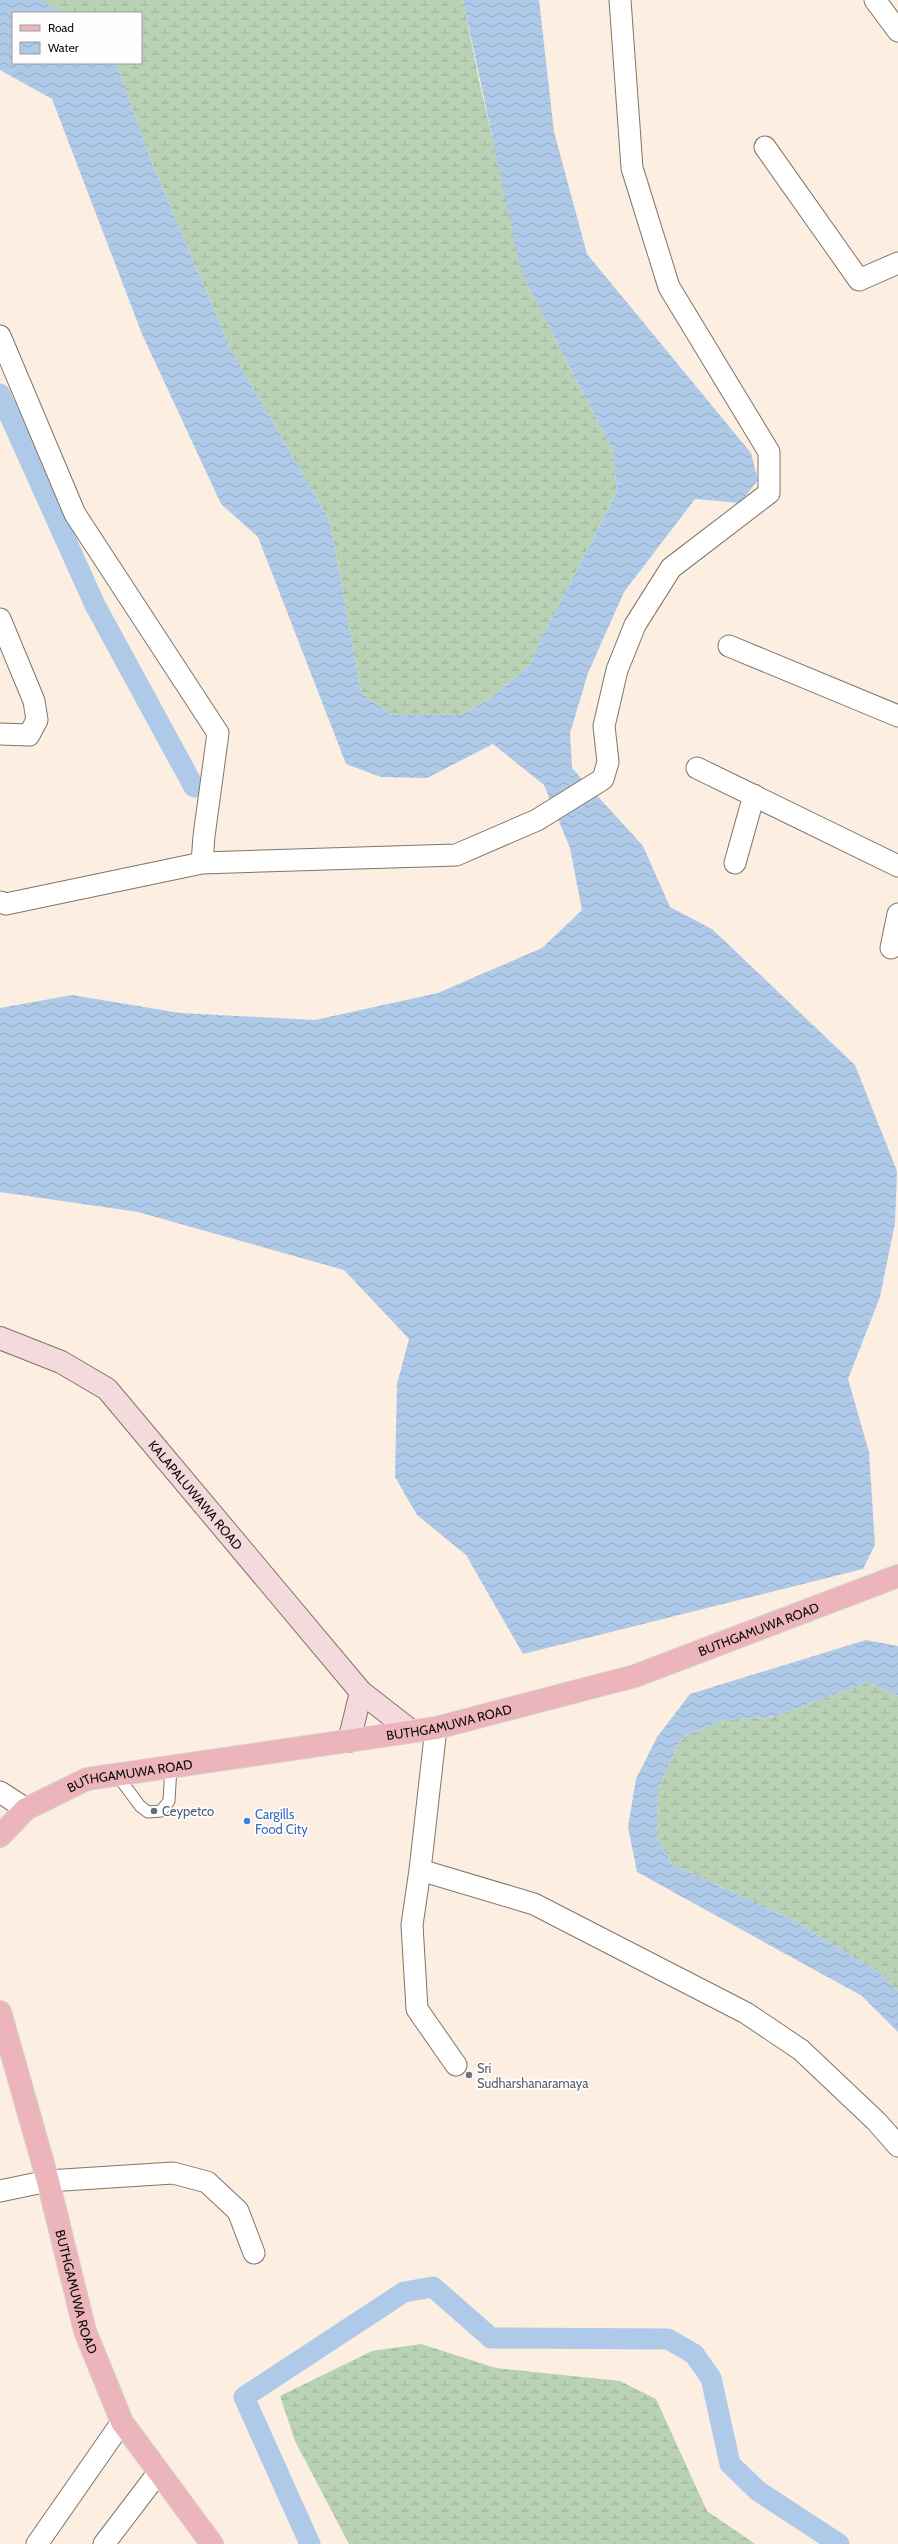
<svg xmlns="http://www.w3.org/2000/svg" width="898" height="2544" font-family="Cabin,sans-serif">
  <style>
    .wetland { fill: url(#wetland-marsh) }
    .water { fill: url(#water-waves) }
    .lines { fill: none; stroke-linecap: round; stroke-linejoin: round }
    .canal { stroke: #afcae8; stroke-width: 21 }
    .lane-casing { stroke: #807569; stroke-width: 13 }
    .street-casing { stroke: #807569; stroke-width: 23 }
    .secondary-casing { stroke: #807569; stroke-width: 24 }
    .primary-casing { stroke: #d4d3d2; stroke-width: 24 }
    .lane { stroke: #fff; stroke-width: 11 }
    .street { stroke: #fff; stroke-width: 21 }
    .secondary { stroke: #f5dadd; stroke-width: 22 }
    .primary { stroke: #ecb4bb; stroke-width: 22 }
    .service-dot { fill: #5c6f8a; stroke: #fefefe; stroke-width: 1.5 }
    .shop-dot { fill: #3f7fe0; stroke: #fefefe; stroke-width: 1.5 }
    .worship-dot { fill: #6b7280; stroke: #fefefe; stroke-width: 1.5 }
    .labels { text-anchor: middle; stroke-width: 3.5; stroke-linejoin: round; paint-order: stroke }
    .street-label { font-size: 13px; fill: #0f0b07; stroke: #fefefe }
    .service-label { font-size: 13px; fill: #4e5e75; stroke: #fefefe; text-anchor: start }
    .shop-label { font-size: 13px; fill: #366cbe; stroke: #fefefe; text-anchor: start }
    .worship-label { font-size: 13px; fill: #5b616d; stroke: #fefefe; text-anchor: start }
  </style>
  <defs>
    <pattern id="wetland-marsh" width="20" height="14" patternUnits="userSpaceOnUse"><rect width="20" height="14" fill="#b9d2b6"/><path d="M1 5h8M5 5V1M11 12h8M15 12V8" fill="none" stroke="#9eb39b"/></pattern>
    <pattern id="water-waves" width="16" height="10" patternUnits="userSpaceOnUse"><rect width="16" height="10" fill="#afcae8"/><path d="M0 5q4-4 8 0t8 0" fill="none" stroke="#95acc6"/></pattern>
  </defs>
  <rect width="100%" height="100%" fill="#fceee1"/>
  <!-- wetland -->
  <path class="wetland" d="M42,0h421l16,80 46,200 88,171 4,41 -79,153 -6,17 -39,35 -32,18h-70l-30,-23 -31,-171 -99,-171 -77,-182 -38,-105h25v-50h-81z
    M867,1682l31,14v295l-15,-16 -88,-54 -123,-57 -15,-26 1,-49 24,-52 43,-17 52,-4z
    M421,2344l75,24 124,13 36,18 51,112 48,33h-406l-54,-103 -15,-45 92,-45z"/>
  <!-- water -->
  <path class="water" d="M0,0h42l18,13h-47v50h103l38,105 77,182 99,171 31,171 30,23h70l32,-18 39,-35 6,-17 79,-153 -4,-41 -88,-171 -6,-18 -56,-262h76l15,132 33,122 164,199 7,27 -18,23 -45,-4 -71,93 -36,81 -18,60 2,35 71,78 27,61 42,22 143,136 42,106 -2,52 -15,74 -32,82 21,73 6,93 -12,24 -340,85 -57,-99 -49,-40 -22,-38 2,-93 12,-45 -65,-69 -206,-58 -138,-20v-184l72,-13 108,18 135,7 123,-27 104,-45 40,-38 -12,-62 -26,-63 -51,-41 -66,34 -46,-1 -35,-13 -88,-227 -37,-33 -79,-170 -90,-235 -52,-29z
    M866,1640l32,6v50l-31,-14 -90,34 -52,4 -43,17 -24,52 -1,49 15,26 123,57 88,54 15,16v41l-36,-36 -225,-124 -9,-45 8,-48 21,-42 33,-43z"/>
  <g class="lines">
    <!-- canal -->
    <path class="canal" d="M0,394l95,211 99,182
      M310,2544l-66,-147 160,-105 29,-5 58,51 177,1 26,15 17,24 19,86 28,27 81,53"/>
    <defs>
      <path id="lane" d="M117,1775l23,31 8,6 13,-1 8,-10 2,-34"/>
      <path id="street" d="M875,0l23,31
        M765,147l94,133 39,-17
        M0,336l75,178 143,219 -14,103 -2,27
        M0,619l34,82 3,19 -8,15 -29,-1
        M729,646l169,70
        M697,768l201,98
        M735,863l19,-68
        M0,902l6,2 196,-41 254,-8 81,-35 66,-41 5,-17 -4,-36 13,-56 18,-45 36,-57 98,-75v-41l-100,-165 -37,-119 -12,-168
        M891,948l7,-34
        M436,1728l-16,142 -8,55 5,84 39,56
        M0,1792l26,17
        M420,1870l114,34 212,109 55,37 76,72 21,24
        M0,2191l48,-10 125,-8 34,9 31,29 16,42
        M37,2544l85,-122
        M104,2544l54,-71"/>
      <g id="secondary">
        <path id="s1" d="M0,1338l61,24 46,27 254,303 50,39"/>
        <path d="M349,1741l12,-49"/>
      </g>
      <g id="primary">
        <path id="s2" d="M0,1836l26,-27 61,-30 349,-51 199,-52 263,-100"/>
        <path id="s3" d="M0,2012l48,169 37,150 37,91 90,122"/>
      </g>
    </defs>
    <!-- lane casing -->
    <use href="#lane" class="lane-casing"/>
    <!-- street casing -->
    <use href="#street" class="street-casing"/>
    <!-- secondary casing -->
    <use href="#secondary" class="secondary-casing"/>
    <!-- primary casing -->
    <use href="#primary" class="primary-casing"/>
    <!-- lane -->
    <use href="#lane" class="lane"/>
    <!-- street -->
    <use href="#street" class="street"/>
    <!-- secondary -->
    <use href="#secondary" class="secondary"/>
    <!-- primary -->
    <use href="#primary" class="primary"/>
  </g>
  <!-- markers -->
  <circle class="service-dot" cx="154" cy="1811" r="4"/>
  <circle class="shop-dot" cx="247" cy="1821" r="4"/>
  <circle class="worship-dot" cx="469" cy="2075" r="4"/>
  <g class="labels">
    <!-- street labels -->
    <g class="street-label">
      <text dy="5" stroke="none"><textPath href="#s1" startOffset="257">KALAPALUWAWA ROAD</textPath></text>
      <text dy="5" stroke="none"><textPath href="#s2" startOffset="796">BUTHGAMUWA ROAD</textPath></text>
      <text dy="5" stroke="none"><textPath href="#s2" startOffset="472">BUTHGAMUWA ROAD</textPath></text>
      <text dy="5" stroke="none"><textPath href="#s2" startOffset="148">BUTHGAMUWA ROAD</textPath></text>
      <text dy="5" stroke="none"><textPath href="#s3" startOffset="290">BUTHGAMUWA ROAD</textPath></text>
    </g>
    <!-- service labels -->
    <g class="service-label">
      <text x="162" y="1816">Ceypetco</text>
    </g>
    <!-- shop labels -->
    <g class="shop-label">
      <text x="255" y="1819">Cargills<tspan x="255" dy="15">Food City</tspan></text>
    </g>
    <!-- worship labels -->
    <g class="worship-label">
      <text x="477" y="2073">Sri<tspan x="477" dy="15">Sudharshanaramaya</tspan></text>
    </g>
  </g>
  <!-- legend -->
  <rect x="12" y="12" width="130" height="52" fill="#fefefe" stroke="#9e9d9b"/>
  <rect x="20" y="25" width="20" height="6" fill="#ecb4bb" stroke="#9e9d9b"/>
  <text x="48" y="32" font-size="12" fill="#0f0b07">Road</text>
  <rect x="20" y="42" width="20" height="12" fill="url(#water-waves)" stroke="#9e9d9b"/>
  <text x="48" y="52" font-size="12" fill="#0f0b07">Water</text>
</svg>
